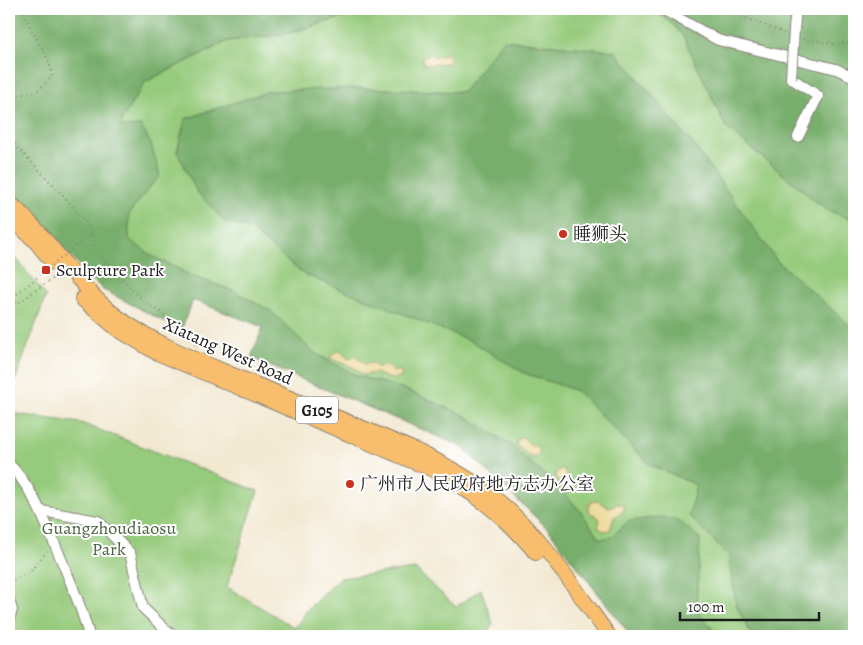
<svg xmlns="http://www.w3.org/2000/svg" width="863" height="645" font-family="Alegreya,'Noto Serif SC',serif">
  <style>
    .green { fill: #96ca7c; stroke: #59734c }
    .forest { fill: #78ae6c; stroke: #4a6544 }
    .sand { fill: #eeda9e; stroke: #857b5d }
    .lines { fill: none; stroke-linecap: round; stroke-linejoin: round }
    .minor-casing { stroke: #878276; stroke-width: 12 }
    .highway-casing { stroke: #878276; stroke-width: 16 }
    .path { stroke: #878276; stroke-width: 2; stroke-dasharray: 1 4; stroke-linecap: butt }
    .minor { stroke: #fff; stroke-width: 10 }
    .highway { stroke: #f9be6d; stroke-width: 14 }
    .minor-bridge-casing { stroke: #878276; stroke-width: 12; stroke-linecap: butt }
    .path-bridge { stroke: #878276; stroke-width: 2; stroke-dasharray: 1 4; stroke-linecap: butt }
    .minor-bridge { stroke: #fff; stroke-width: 10 }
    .poi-dot { fill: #c8321e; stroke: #fff; stroke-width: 2 }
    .labels { text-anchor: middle; stroke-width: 4; stroke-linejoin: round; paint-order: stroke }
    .shield { fill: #fff; stroke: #606060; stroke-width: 1 }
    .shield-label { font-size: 16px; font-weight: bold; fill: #1c1c1c }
    .poi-label { font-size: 18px; fill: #1c1c1c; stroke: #fff; text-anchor: start }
    .street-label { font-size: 18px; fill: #1c1c1c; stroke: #fff }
    .park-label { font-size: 18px; fill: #4d6242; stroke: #fff }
  </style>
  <rect width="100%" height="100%" fill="#fff"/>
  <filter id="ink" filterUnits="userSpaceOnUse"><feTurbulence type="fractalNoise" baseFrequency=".02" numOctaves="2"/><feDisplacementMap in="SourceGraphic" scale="10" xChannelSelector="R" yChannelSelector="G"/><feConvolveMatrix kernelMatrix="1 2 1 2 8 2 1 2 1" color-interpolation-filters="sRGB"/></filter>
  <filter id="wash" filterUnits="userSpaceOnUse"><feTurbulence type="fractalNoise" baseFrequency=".0096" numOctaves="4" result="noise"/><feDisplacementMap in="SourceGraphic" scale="20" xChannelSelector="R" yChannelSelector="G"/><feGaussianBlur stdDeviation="1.12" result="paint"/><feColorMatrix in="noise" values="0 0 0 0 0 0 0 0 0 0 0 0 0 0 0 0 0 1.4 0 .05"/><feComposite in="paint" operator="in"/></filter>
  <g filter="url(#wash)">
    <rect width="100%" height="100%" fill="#f2e8d0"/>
    <!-- green -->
    <path class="green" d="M372,9h385l-48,81 17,37 99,82 29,11v416h-223l-83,-107 -87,-83 -210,-88 12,-31 -70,-27 -12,30 -79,-41 20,-170 23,-37 83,-41 57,-7z
      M9,249l37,47 -37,101z
      M9,413l72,10 177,68 -31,96 68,41 13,-19 32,-31 75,-9 41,38 25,-18 12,35 -8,12h-476z"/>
    <!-- forest -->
    <path class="forest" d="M9,9h363l-87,25 -57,7 -83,41 -23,37 -1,8 20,-1 10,18 9,32 -11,12 -20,26v25l23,17 42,21 40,14 37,20 42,41 44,24 45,12 62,27 45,29 53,46 19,22 19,27 12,-2 16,-16 33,-4 18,4 21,18 -4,71 23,26h-88l-83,-107 -87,-83 -210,-88 12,-31 -70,-27 -12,30 -79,-41 -93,-97z
      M649,9h205v211l-29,-11 -99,-82 -43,-91 -14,-16z
      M503,40l112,11 81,97 82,114 76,67v301l-5,6h-97l-16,-31 -8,-50 -39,-39 7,-31 -47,-21 -72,-73 -53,-18 -53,-32 -168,-67 -52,-44 -27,-9 -27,-29 -20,-40 8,-33 84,-28 91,-3 103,4z"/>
    <!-- sand -->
    <path class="sand" d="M448,53l1,10 -25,2 -2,-8 8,-3 5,4z
      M336,351h4l8,8 8,-2 9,7 7,-1 5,4 10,-1 6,6 8,-2v8l-11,1 -15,-6 -13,2c-11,-13 -19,-9 -32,-17z
      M523,437l7,7 9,4v7l-7,3 -16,-13 2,-6z
      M563,468l6,12 5,3 -1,8 -7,-2 -3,-6 -7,-4v-7z
      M598,501l12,7 7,-4h8l-2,8 -9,5 -4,13 -7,1 -5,-4 2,-7 -3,-4 -7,-3 -2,-6 3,-5z"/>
  </g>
  <g filter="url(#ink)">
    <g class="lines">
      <defs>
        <path id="minor" d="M662,9l56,31 118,29 18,8
          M794,29l2,-20
          M791,78l27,18 -20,41
          M9,464c25,26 36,58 50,90 11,27 23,53 30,82
          M42,511l56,10 32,32 13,55 26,25 6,3
          M9,600l3,10 -3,9"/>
        <path id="highway" d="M9,202c41,35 66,83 109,115 37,27 80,43 122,61 60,24 120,48 179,74 25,12 50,25 72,43 48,37 83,92 118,141
          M9,216l26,25 18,22
          M82,299l35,30 38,23 278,118c43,24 71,45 103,83"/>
      </defs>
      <!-- minor casing -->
      <use href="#minor" class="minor-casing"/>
      <!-- highway casing -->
      <use href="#highway" class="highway-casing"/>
      <!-- path -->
      <path class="path" d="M723,9l63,25
        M803,39l32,5 19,-2
        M9,106c7,-17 15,-9 27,-15 6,-3 11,-10 16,-14 -2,-26 -23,-44 -29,-68
        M9,130l7,16 48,50 24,29 7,24 21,24 31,31 52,33 -4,9
        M9,298l4,-1 4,7 43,-31
        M9,582l21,-10 17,-21"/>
      <!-- minor -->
      <use href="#minor" class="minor"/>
      <!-- highway -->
      <use href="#highway" class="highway"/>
      <defs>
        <path id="minor-bridge" d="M791,78l3,-49"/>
      </defs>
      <!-- minor-bridge casing -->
      <use href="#minor-bridge" class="minor-bridge-casing"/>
      <!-- path-bridge -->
      <path class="path-bridge" d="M13,297l79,-64"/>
      <!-- minor-bridge -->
      <use href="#minor-bridge" class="minor-bridge"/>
    </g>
  </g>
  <!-- markers -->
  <g class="poi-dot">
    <circle cx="563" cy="234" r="5"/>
    <rect x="41" y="265" width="10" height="10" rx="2.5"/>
    <circle cx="350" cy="484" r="5"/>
  </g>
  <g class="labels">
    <!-- shield labels -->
    <rect class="shield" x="296" y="396.5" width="42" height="27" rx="4"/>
    <g class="shield-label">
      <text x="317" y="416">G105</text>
    </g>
    <!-- poi labels -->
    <g class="poi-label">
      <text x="573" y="240">睡狮头</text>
      <text x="56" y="276">Sculpture Park</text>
      <text x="360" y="490">广州市人民政府地方志办公室</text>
    </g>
    <!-- street labels -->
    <g class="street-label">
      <text transform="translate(228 351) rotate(24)" y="6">Xiatang West Road</text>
    </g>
    <!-- park labels -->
    <g class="park-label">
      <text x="109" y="534">Guangzhoudiaosu<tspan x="109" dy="21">Park</tspan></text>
    </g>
  </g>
  <!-- margin -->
  <rect width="863" height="645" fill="none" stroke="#fff" stroke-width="30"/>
  <!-- scale -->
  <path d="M680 612v8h139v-8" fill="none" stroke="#1c1c1c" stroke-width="2.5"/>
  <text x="688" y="612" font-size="15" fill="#1c1c1c" stroke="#ffffff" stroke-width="4" paint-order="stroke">100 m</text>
</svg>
